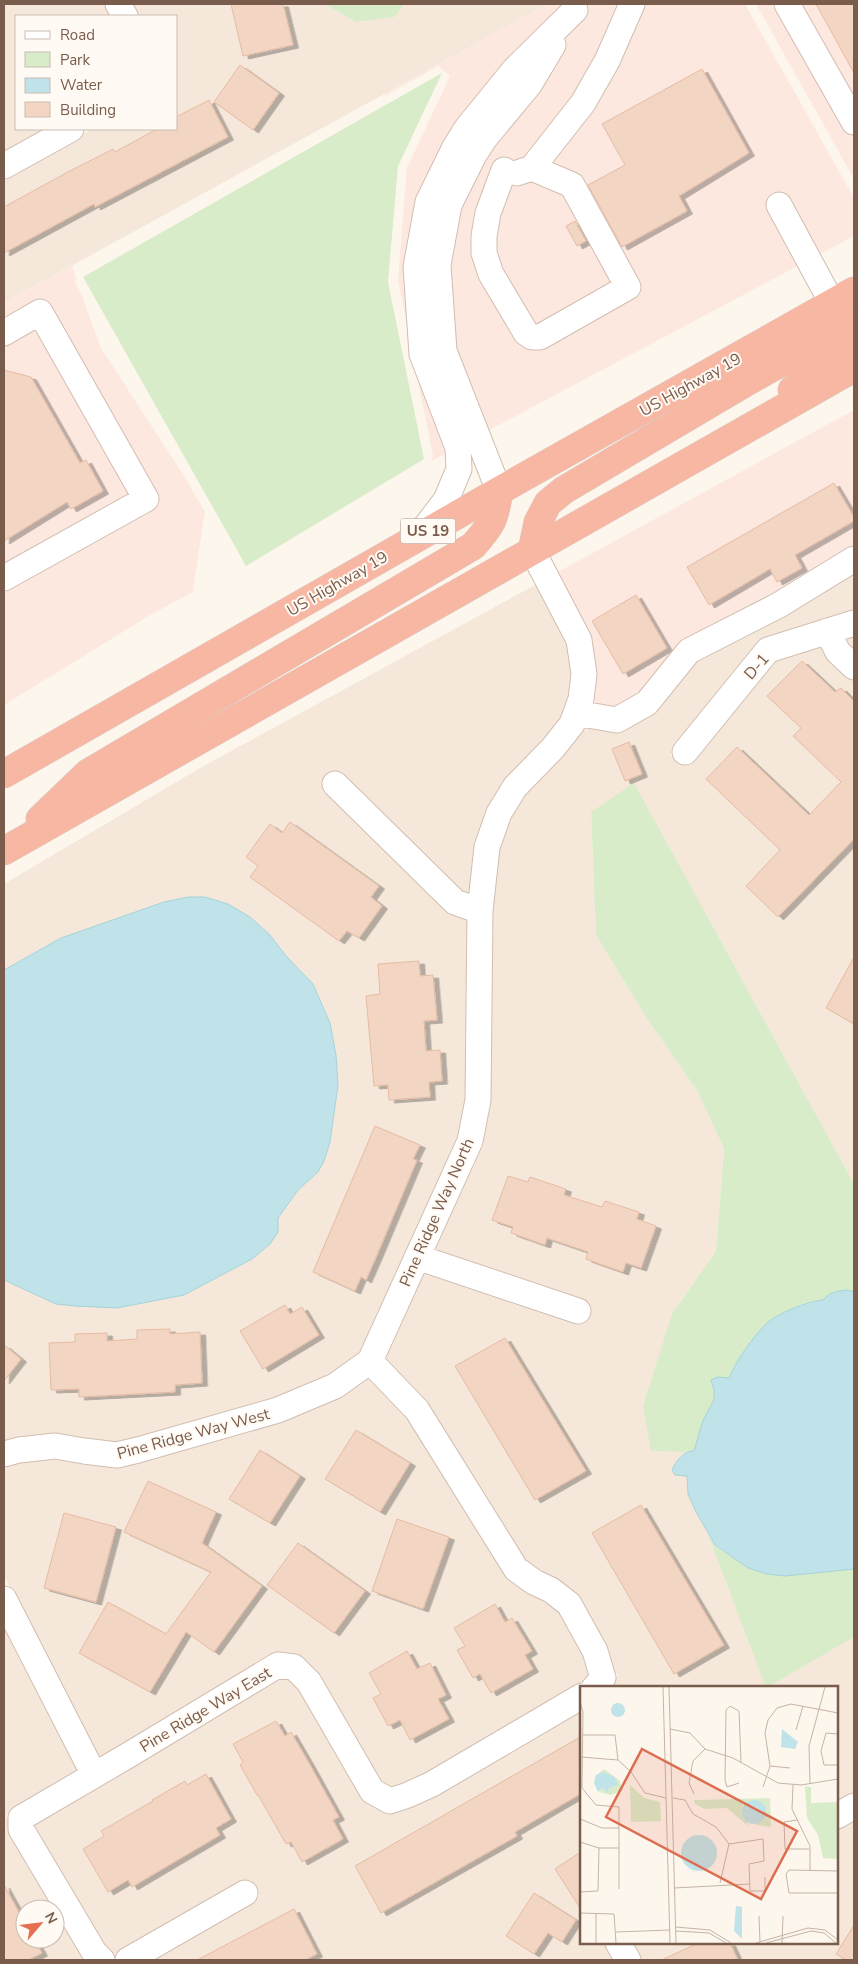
<svg xmlns="http://www.w3.org/2000/svg" width="858" height="1964" font-family="'Nunito Sans',sans-serif">
  <style>
    .residential { fill: #f5e8da; fill-rule: evenodd }
    .commercial { fill: #fde8e0 }
    .green { fill: #d8ecc9 }
    .water { fill: #bfe3e8; stroke: #a5d3da }
    .building { fill: #f3d5c3; stroke: #e6bba3; filter: url(#shadow) }
    .lines { fill: none; stroke-linecap: round; stroke-linejoin: round }
    .minor-casing { stroke: #d1beb0; stroke-width: 27 }
    .highway-casing { stroke: #dad1cd; stroke-width: 29 }
    .path { stroke: #d9b8a5; stroke-width: 3; stroke-dasharray: 1 4; stroke-linecap: butt }
    .minor { stroke: #fff; stroke-width: 25 }
    .highway { stroke: #f7b7a3; stroke-width: 28 }
    .labels { text-anchor: middle; stroke-width: 4; stroke-linejoin: round; paint-order: stroke }
    .shield { fill: #fffaf3; stroke: #a28b7f; stroke-width: 1 }
    .shield-label { font-size: 15px; font-weight: bold; fill: #7a5c4d }
    .street-label { font-size: 16px; fill: #7a5c4d; stroke: #fffaf3 }
    .inset-road { fill: none; stroke: #c5b3a7; stroke-width: 1 }
    .view { fill: #dc6d51; fill-opacity: 0.15; stroke: #dc6d51; stroke-width: 2.5 }
    .inset-edge { fill: none; stroke: #7a5c4d; stroke-width: 2.5 }
  </style>
  <defs>
    <filter id="shadow"><feDropShadow dx="5.5" dy="3" stdDeviation="0" flood-color="#0004"/></filter>
  </defs>
  <rect width="100%" height="100%" fill="#fdf6ec"/>
  <!-- residential -->
  <path class="residential" d="M4,4h101l7,12h-96v113h34l-46,25z
    M130,4h194l32,18 39,-5 9,-13h144l-544,299v-125l88,-49h84v-113h-39z
    M854,564v48l-95,33 -89,110 17,11 87,-107 80,-26v551l-220,-400 -43,28 5,123 50,82 52,75 26,57 -8,102 -44,63 -21,136 38,1 -8,5 6,20 1,18 19,38 59,155 88,-50v158l-17,9v-116h-230l9,-4 -1,-5 3,-4 -6,-4 -71,-98 -17,-11 -142,-204 99,-215 10,-233 7,-62 11,-31 14,-25 60,-67 129,-87z
    M537,584l31,60 5,31 -3,23 -8,22 -57,63 -37,317 -9,39 -98,216 -31,23 -55,23 -158,44 -113,-1v-164l52,24 61,4 67,-13 68,-36 18,-15 8,-18v-8l20,-28 20,-18 12,-30 8,-57 -2,-30 -6,-32 -8,-20 -9,-19 -27,-28 -16,-21 -106,-33 -103,36 -57,32v-86l196,-116z
    M368,1375l40,42 136,182 16,12 25,44 6,21 -5,5 -27,17 -132,77 -35,15 -12,-7 -78,-124 -203,102 -95,-185v-112l50,-8 28,6z
    M4,1625l76,147 -62,36 -8,1v4l-4,2 80,145h-82zM25,1909h30v30h-30z
    M280,1675l8,1 12,13 84,121 198,-103v236h25l8,17h-467l112,-64 -10,-17 -129,74h-10l-8,-8 -71,-120z
    M854,1817v143h-214l-9,-17h206v-116z"/>
  <!-- commercial -->
  <path class="commercial" d="M548,4h17l-137,198 30,246 -27,13 2,-5 -35,-176 9,-112 43,-92 -12,-10 -53,30v-2z
    M588,4h157l109,194v38l-374,199 -8,-13 -34,-157 11,-60 83,-125 51,-65z
    M756,4h98v175z
    M72,266l4,12 -1,4 6,11 20,55 83,128 21,36 -12,77v3l-41,22 -148,91v-402z
    M854,410v154l-90,47 -97,72 -44,48 -40,-6 13,-32 -38,-121z"/>
  <!-- green -->
  <path class="green" d="M324,4h80l-9,13 -39,5z
    M442,73l-44,93 -10,116 36,177 -178,107 -163,-289z
    M634,783l220,401v108c-10,-3 -24,0 -31,8 -42,2 -79,42 -94,78l-11,-1 -4,12v11l-11,20 -9,32 -43,-1 -8,-45 29,-92 44,-63 8,-102 -26,-57 -52,-75 -50,-82 -5,-123z
    M707,1532l8,14 33,22 37,8 69,-7v68l-88,51z"/>
  <!-- water -->
  <path class="water" d="M188,897h17l23,7 22,13 20,18 16,21 27,28 17,39 6,32 2,30 -8,57 -6,19 -6,11 -20,18 -20,28v14l-8,12 -18,15 -68,36 -67,13 -42,-2 -19,-2 -52,-24v-310l57,-32 103,-36z
    M847,1290l7,2v277l-69,7 -18,-2 -19,-6 -33,-23 -20,-35 -7,-16 -1,-18 -12,-1 -3,-5c4,-9 11,-19 22,-19l9,-31 11,-20v-11l-3,-9 7,-3 11,1c7,-17 23,-40 37,-54 12,-11 41,-23 57,-24 7,-8 14,-9 24,-10z"/>
  <!-- building -->
  <path class="building" d="M231,4h52l10,41 -50,11z
    M816,4h38v69z
    M240,65l39,28 -26,37 -39,-28z
    M702,69l47,84 -70,43 8,15 -65,36 -34,-62 37,-20 -23,-41z
    M209,100l19,37 -133,70 -1,-3 -90,49v-46l62,-34 47,-24 2,3 42,-23h19v-12z
    M575,221l11,20 -9,5 -11,-20z
    M4,370l27,7 49,86 6,-3 17,31 -32,18 -4,-7 -63,39z
    M834,483l20,34v4l-59,34 7,13 -25,14 -7,-13 -61,36 -22,-38z
    M636,595l31,53 -44,26 -31,-53z
    M802,661l33,31 6,-4 13,13v138l-76,78 -32,-31 34,-36 -74,-71 31,-32 72,68 32,-33 -48,-46 8,-8 -34,-32z
    M629,742l13,32 -17,7 -13,-32z
    M290,822l89,64 -8,11 11,9 -23,32 -12,-7 -8,10 -89,-64 8,-11 -12,-9 24,-33 12,9z
    M854,957v67l-28,-16z
    M419,961l1,15 13,-1 4,45 -13,1 2,30 14,-1 2,31 -13,1 1,15 -41,3 -1,-15 -14,1 -8,-90 14,-2 -2,-30z
    M375,1126l45,19 -7,14 4,1 -40,95 -11,25 -5,-3 -6,14 -42,-19z
    M508,1176l20,6 2,-5 36,12 -2,6 38,12 3,-6 34,11 -2,7 19,7 -15,42 -15,-5 -3,9 -37,-13 2,-7 -41,-14 -2,7 -34,-12 2,-6 -21,-7z
    M285,1305l5,9 12,-7 17,28 -56,34 -23,-38z
    M170,1329v5l30,-2 2,51 -27,2v7l-96,5v-8l-28,1 -2,-47 26,-1v-8l32,-1v8l30,-2v-9z
    M505,1338l81,133 -51,29 -80,-134z
    M4,1345l17,14 -17,22z
    M356,1430l54,33 -30,49 -55,-33z
    M260,1450l40,26 -30,47 -41,-24z
    M148,1481l68,31 -14,31 60,43 -48,66 -28,-20 -36,60 -71,-39 29,-51 58,32 45,-62 -87,-40z
    M641,1505l83,140 -50,29 -82,-141z
    M64,1513l52,14 -20,75 -52,-14z
    M397,1519l52,18 -26,72 -51,-18z
    M298,1543l67,48 -31,42 -67,-48z
    M495,1604l10,18 7,-4 20,33 -7,4 8,14 -42,24 -11,-19 -7,4 -16,-28 8,-4 -11,-18z
    M407,1651l10,18 13,-6 16,32 -8,4 11,20 -39,21 -10,-20 -12,6 -15,-28 8,-4 -12,-21z
    M276,1721l9,15 6,-4 18,31 30,54 -6,3 10,19 -41,23 -11,-20 -5,2 -28,-49h-1l-17,-30 3,-3 -10,-18z
    M582,1736v57l-67,39 2,4 -136,77 -26,-47z
    M206,1774l25,45 -15,9 4,7 -88,52 -4,-7 -20,12 -25,-43 21,-13 -3,-5 52,-30 -1,-1 33,-19 2,4z
    M582,1851v60l-27,-42z
    M4,1885l21,38v16h9l8,14 -14,7h-24z
    M534,1893l42,27 -14,22 -14,-9 -14,21 -28,-18z
    M294,1909l23,45 -12,6h-108z
    M854,1925v35h-8l-10,-6z
    M698,1943h32l8,17h-76z"/>
  <g class="lines">
    <defs>
      <path id="minor" d="M118,4l7,12
        M787,4l67,118
        M4,166l67,-37
        M504,170l-16,43 -4,23v17l7,21 35,59 6,4h8l88,-50 -56,-102 -40,-17
        M517,173l15,-5 51,-65 24,-42 25,-57
        M779,205l53,98
        M4,333l36,-21 106,187 -142,79
        M499,491l-55,-140 -6,-86 11,-60 25,-50 11,-17 44,-53 24,-40
        M417,534l10,-9 19,-25 13,-31 -1,-21 -36,-94 -6,-87 12,-65 27,-55 12,-19 48,-59 60,-59
        M827,631l11,21 16,15
        M576,713l41,7 30,-17 42,-52 90,-46 75,-46
        M685,752l83,-102 86,-27
        M335,784l120,118 25,9
        M417,1257l161,54
        M370,1361l47,49 99,159 18,13 17,8 18,14 26,47 8,27 -9,10
        M4,1454l15,-4 36,-4 29,5 33,4 21,-5 140,-40 57,-24 35,-25 100,-220 8,-41 2,-189 7,-64 12,-34 16,-26 38,-39 19,-24 9,-25 3,-25 -5,-34 -47,-90
        M4,1599l90,176
        M837,1816l17,-10
        M618,1943l10,17
        M102,1960l-8,-8 -73,-123v-11l106,-62 151,-91 16,2 15,15 63,109 18,10 18,-6 24,-11 150,-88
        M128,1960l117,-67"/>
      <path id="highway" d="M792,390l48,-42 14,-9
        M532,550l6,-28 10,-19 16,-13 186,-110 104,-58
        M4,774l495,-283 355,-200
        M40,819l48,-46 385,-227c19,-21 22,-27 26,-55
        M4,851l850,-483"/>
    </defs>
    <!-- minor casing -->
    <use href="#minor" class="minor-casing"/>
    <!-- highway casing -->
    <use href="#highway" class="highway-casing"/>
    <!-- path -->
    <path class="path" d="M816,4h1"/>
    <!-- minor -->
    <use href="#minor" class="minor"/>
    <!-- highway -->
    <use href="#highway" class="highway"/>
  </g>
  <g class="labels">
    <!-- shield labels -->
    <rect class="shield" x="400.5" y="518.5" width="55" height="25" rx="4"/>
    <g class="shield-label">
      <text x="428" y="536">US 19</text>
    </g>
    <!-- street labels -->
    <g class="street-label">
      <text transform="translate(690 384) rotate(-29)" y="6">US Highway 19</text>
      <text transform="translate(337 583) rotate(-30)" y="6">US Highway 19</text>
      <text transform="translate(756 666) rotate(-49)" y="6">D-1</text>
      <text transform="translate(436 1212) rotate(-66)" y="6">Pine Ridge Way North</text>
      <text transform="translate(193 1433) rotate(-15)" y="6">Pine Ridge Way West</text>
      <text transform="translate(205 1709) rotate(-31)" y="6">Pine Ridge Way East</text>
    </g>
  </g>
  <!-- overview -->
  <g transform="translate(580 1686)">
    <rect width="258" height="258" fill="#fdf6ec"/>
    <path d="M24,83l15,11 4,10 -12,5 -12,-3 4,-4 5,2 7,-9 -12,-9 -6,3zM50,99l14,13 16,4 1,19 -30,1zM225,100l6,1v16l26,-1v57l-14,-1 -5,-23 -11,-17zM190,112l1,29 -15,-2 2,-24 -15,3 5,22 -21,-18 -22,1 -10,-5 -1,-4z" fill="#d8ecc9"/>
    <path d="M31 24a7 7 0 1 1 14 0a7 7 0 1 1-14 0ZM202,43l16,13 -3,7 -14,-2zM23,86l11,5 4,8 -9,3 -1,5 -5,-5 -5,4 -4,-9 2,-8zM162 126a12 12 0 1 1 24 0a12 12 0 1 1-24 0ZM101 167a18 18 0 1 1 36 0a18 18 0 1 1-36 0ZM156,220l6,1v32l-8,-8z" fill="#bfe3e8"/>
    <path class="inset-road" d="M83,1l7,256M89,1l7,256M0,16l3,10 -1,76 14,17 23,2v82M90,43l20,4 15,16 28,9 45,25 23,2 37,-6M216,44l7,-24M258,48l-12,-1 -5,18 3,14h14M3,49h32l3,25M1,71l37,3 13,12 14,21 21,5M190,80l20,2M159,97l-12,4 -2,-7 1,-70 4,-4 9,5 2,51M230,97l-1,-37 16,-59M213,99l-1,24 18,37v25M183,101l7,-21 -5,-33 3,-13 9,-12 14,-4 47,9M114,108l-5,-11 4,-22 12,-12M93,112l12,2 8,14 23,13 13,17M0,133l22,9h17M217,134l-13,2 1,27h24M0,156l19,6h20M149,158l34,-5 1,22 -15,3 1,27h15v-14M258,185l-49,-1 -3,4 3,19h49M140,197l9,-39M94,202l76,-4M0,206l18,-1 1,-43M0,227l34,1 2,29M16,227v30M179,230l1,26M96,241l34,3 21,13M96,245l33,2 17,10M36,246l54,-2M176,257l52,-15 17,2 13,10M186,257l45,-12 13,2 12,10M202,257l1,-27"/>
    <path class="view" d="M62,63l155,82 -36,68 -155,-82z"/>
    <rect width="258" height="258" class="inset-edge"/>
  </g>
  <!-- border -->
  <rect width="858" height="1964" fill="none" stroke="#7a5c4d" stroke-width="10"/>
  <!-- legend -->
  <rect x="15" y="15" width="162" height="115" fill="#fffaf3" stroke="#cabbb1"/>
  <rect x="25" y="31" width="25" height="8" fill="#ffffff" stroke="#cabbb1"/>
  <text x="60" y="40" font-size="15" fill="#7a5c4d">Road</text>
  <rect x="25" y="52" width="25" height="15" fill="#d8ecc9" stroke="#cabbb1"/>
  <text x="60" y="65" font-size="15" fill="#7a5c4d">Park</text>
  <rect x="25" y="78" width="25" height="15" fill="#bfe3e8" stroke="#cabbb1"/>
  <text x="60" y="90" font-size="15" fill="#7a5c4d">Water</text>
  <rect x="25" y="102" width="25" height="15" fill="#f3d5c3" stroke="#cabbb1"/>
  <text x="60" y="115" font-size="15" fill="#7a5c4d">Building</text>
  <!-- north arrow -->
  <g transform="translate(40 1924) rotate(62)"><circle r="24" fill="#fffaf3" stroke="#cabbb1"/>
  <path d="M0-4L9 19L0 12L-9 19Z" fill="#e76f51"/>
  <text y="-8" font-size="14" font-weight="bold" text-anchor="middle" fill="#7a5c4d">N</text>
  </g>
</svg>
